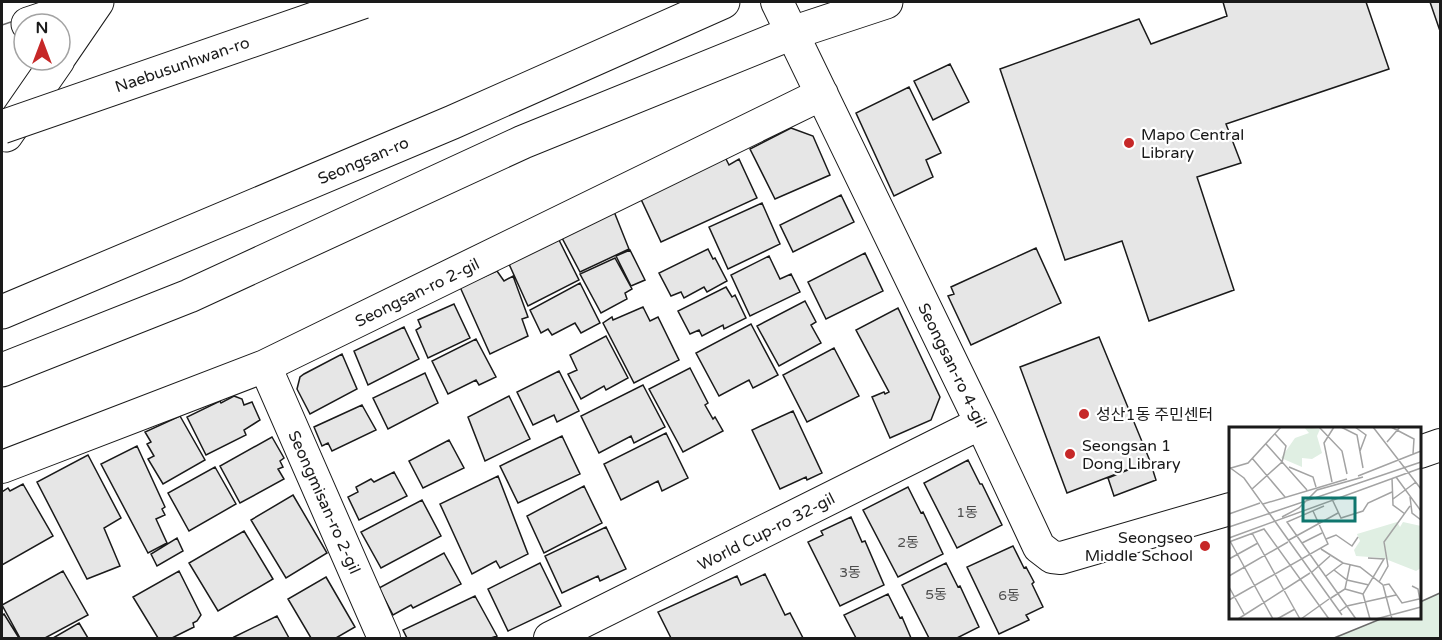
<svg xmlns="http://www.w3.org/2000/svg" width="1442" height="640" font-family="'Varela Round','Noto Sans KR',sans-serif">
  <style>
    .green { fill: #e0efe3; stroke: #6a6a6a; stroke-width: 1.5 }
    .pier { fill: #fff; stroke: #6a6a6a; stroke-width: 1.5; fill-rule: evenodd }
    .building { fill: #e6e6e6; stroke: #1a1a1a; stroke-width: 1.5 }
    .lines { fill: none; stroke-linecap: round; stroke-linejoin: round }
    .street-casing { stroke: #1a1a1a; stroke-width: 34 }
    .primary-casing { stroke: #1a1a1a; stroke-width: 35 }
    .highway-casing { stroke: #1a1a1a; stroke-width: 35 }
    .street { stroke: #fff; stroke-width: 32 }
    .primary { stroke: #fff; stroke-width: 33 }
    .highway { stroke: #fff; stroke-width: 33 }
    .highway-bridge-casing { stroke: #1a1a1a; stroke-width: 35; stroke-linecap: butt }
    .highway-bridge { stroke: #fff; stroke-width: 33 }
    .poi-dot { fill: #c62828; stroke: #fff; stroke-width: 2 }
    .labels { text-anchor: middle; stroke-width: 4.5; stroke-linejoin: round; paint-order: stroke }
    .number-label { font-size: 14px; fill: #4d4d4d }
    .street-label { font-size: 16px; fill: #1a1a1a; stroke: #fff }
    .poi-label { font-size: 16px; fill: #1a1a1a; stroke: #fff; text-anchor: start }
    .inset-road { fill: none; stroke: #a3a3a3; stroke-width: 1.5 }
    .view { fill: #0f766e; fill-opacity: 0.15; stroke: #0f766e; stroke-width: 3 }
    .inset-edge { fill: none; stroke: #1a1a1a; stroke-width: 3 }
  </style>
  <rect width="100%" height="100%" fill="#fff"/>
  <!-- green -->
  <path class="green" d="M1440,593v45h-106l49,-20h37v-16z"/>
  <!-- pier -->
  <path class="pier" d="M69,2h310l-377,130v-107zM24,24h36v36h-36z"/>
  <!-- building -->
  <path class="building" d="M1223,2h143l23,67 -163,55 15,39 -44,14 37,113 -85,31 -27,-80 -57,19 -65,-191 139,-50 12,25 76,-28z
    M1430,2h10v29z
    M950,64l19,38 -36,18 -19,-39z
    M909,87l32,66 -15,7 7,17 -39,19 -38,-83z
    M791,128l22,8 17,39 -55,24 -25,-50z
    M725,157l4,8 10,-6 18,39 -96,44 -21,-45z
    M841,195l13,27 -61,30 -13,-27z
    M762,203l18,41 -52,25 -19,-42z
    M613,209l16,40 -49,23 -19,-36z
    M558,238l21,42 -51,26 -19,-42z
    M1036,248l25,55 -90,42 -23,-49 6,-2 -3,-7z
    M708,249l5,10 2,-1 12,23 -20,11 -3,-5 -20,11 -3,-6 -10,4 -12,-23z
    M630,250l15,30 -14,6 -15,-30z
    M865,253l18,38 -57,28 -18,-37z
    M769,256l11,23 11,-5 9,18 -50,24 -19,-41z
    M615,258l17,31 -7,4 2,6 -26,14 -21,-39z
    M497,271l7,10 9,-5 15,41 -6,2 6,17 -38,18 -30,-67z
    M580,283l20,40 -19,10 -6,-10 -23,12 -4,-6 -7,4 -11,-23z
    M726,287l6,10 3,-2 11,23 -22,11 -1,-4 -21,11 -3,-6 -9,4 -12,-23z
    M805,301l11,21 -5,3 10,18 -42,23 -22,-40z
    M454,304l16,34 -42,20 -12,-28 5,-3 -3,-7z
    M643,307l7,14 8,-4 21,43 -45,23 -31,-60 9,-6 1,3z
    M898,308l42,89 -9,23 -41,18 -18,-41 12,-5 1,2 4,-2 -33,-62z
    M751,324l27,51 -25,13 -4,-8 -30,16 -23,-43z
    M404,327l15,32 -51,26 -14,-34z
    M606,336l22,42 -22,12 -2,-4 -23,13 -13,-25 9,-4 -7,-15z
    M1099,337l51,124 -83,32 -47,-126z
    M476,339l20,38 -17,8 -3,-5 -28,14 -16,-33z
    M834,348l25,48 -52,26 -24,-47z
    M342,354l15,35 -47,25 -13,-25 3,-12 4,-3z
    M690,368l18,35 -3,2 8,14 2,-2 8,14 -40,21 -34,-63z
    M559,371l20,40 -22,11 -3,-7 -21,10 -16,-33z
    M425,373l13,30 -50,26 -15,-31z
    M643,385l22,42 -31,16 -3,-7 -32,17 -18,-37z
    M234,396l8,3 2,6 8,-3 8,18 -16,10 2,5 -40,20 -19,-38 33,-16 1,2z
    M509,396l21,43 -45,22 -17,-44z
    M362,405l14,25 -44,21 -4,-8 -6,3 -8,-19z
    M793,411l29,62 -15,7 -1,-3 -26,12 -28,-59z
    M180,416l25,44 -42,24 -15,-25 6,-3 -7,-12 4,-2 -6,-10z
    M666,433l22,45 -26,13 -4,-10 -37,19 -17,-36z
    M562,436l18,38 -62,29 -18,-37z
    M272,437l12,21 -4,3 3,6 -5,2 6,10 -44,24 -20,-37z
    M449,440l15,28 -41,20 -14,-27z
    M137,446l28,61 -3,2 3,6 -9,4 11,24 -19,10 -47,-89z
    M88,455l33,63 -17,10 16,38 -33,13 -50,-97z
    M968,460l12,24h2l20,41 -45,23 -33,-65z
    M1150,461l6,19 -42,16 -6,-18z
    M215,467l21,37 -47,27 -21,-38z
    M394,472l13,24 -48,24 -11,-23 10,-5 -2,-5 15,-8 3,3z
    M498,476l30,78 -28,14 -4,-7 -24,13 -32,-70z
    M23,484l30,52 -51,29v-73l6,-4 2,3z
    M584,486l18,37 -58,30 -17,-37z
    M908,487l13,26 2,-1 20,42 -45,23 -35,-67z
    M293,495l34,58 -41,25 -35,-58z
    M422,500l19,36 -60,32 -20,-36z
    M851,517l11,25 3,-1 19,44 -44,21 -32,-64 15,-7 -2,-4z
    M606,527l20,42 -26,12 -2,-5 -36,17 -17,-37z
    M244,531l29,48 -55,32 -29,-48z
    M177,538l6,13 -26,15 -6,-12z
    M1013,546l11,22 2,-1 8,15 -2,2 11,23 -17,8 3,5 -30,14 -32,-67z
    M444,553l17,31 -48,24 -2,-3 -18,10 -14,-27z
    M540,563l21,43 -53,25 -20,-42z
    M946,563l12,24 2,-1 19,41 -22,11h-28l-27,-53z
    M63,571l25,44 -43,23h-25l-18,-33z
    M179,571l22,44 -4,6 -4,2 1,4 -22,11h-14l-25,-41z
    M765,574l20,41 5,-2 13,25h-132l-13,-26 79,-36 4,9z
    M326,577l29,50 -19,11h-25l-23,-39z
    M888,594l12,24 2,-1 9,21h-55l-12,-23z
    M475,596l22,40 -6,2h-84l-4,-8z
    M4,614l15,24h-17v-22z
    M277,616l12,22h-54l-1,-1z
    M79,623l9,15h-35z"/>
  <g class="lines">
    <defs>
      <path id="street" d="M777,2l204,421 58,124 13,10 9,1 169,-49
        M265,366l119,272
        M1420,452l20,-7
        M2,467l263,-101 557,-272
        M550,638l431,-215"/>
      <path id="primary" d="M2,312l451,-190 270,-120
        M2,370l187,-74 334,-154 269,-109 94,-31"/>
      <path id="highway" d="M28,24l66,-22
        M60,56l37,-54
        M6,135l52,-75"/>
    </defs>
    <!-- street casing -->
    <use href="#street" class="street-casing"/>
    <!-- primary casing -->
    <use href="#primary" class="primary-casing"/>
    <!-- highway casing -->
    <use href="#highway" class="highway-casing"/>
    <!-- street -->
    <use href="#street" class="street"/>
    <!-- primary -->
    <use href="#primary" class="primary"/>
    <!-- highway -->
    <use href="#highway" class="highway"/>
    <defs>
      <path id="highway-bridge" d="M2,127l361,-125"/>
    </defs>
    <!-- highway-bridge casing -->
    <use href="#highway-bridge" class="highway-bridge-casing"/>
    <!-- highway-bridge -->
    <use href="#highway-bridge" class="highway-bridge"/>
  </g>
  <!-- markers -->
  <g class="poi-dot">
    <circle cx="1129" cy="143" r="6"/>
    <circle cx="1084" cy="414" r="6"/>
    <circle cx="1070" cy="454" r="6"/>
    <circle cx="1205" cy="546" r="6"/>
  </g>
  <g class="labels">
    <!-- number labels -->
    <g class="number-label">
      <text x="967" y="517">1동</text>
      <text x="908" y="547">2동</text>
      <text x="850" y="577">3동</text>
      <text x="936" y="599">5동</text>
      <text x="1009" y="600">6동</text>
    </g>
    <!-- street labels -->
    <g class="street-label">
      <text transform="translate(182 64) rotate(-19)" y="6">Naebusunhwan-ro</text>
      <text transform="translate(363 160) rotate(-23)" y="6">Seongsan-ro</text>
      <text transform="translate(417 292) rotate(-26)" y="6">Seongsan-ro 2-gil</text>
      <text transform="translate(953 365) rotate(64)" y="6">Seongsan-ro 4-gil</text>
      <text transform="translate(325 502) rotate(66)" y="6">Seongmisan-ro 2-gil</text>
      <text transform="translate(766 531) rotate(-27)" y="6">World Cup-ro 32-gil</text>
    </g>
    <!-- poi labels -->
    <g class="poi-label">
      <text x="1141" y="140">Mapo Central<tspan x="1141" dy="18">Library</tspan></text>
      <text x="1096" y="420">성산1동 주민센터</text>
      <text x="1082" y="451">Seongsan 1<tspan x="1082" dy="18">Dong Library</tspan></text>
      <text x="1193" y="543" text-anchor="end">Seongseo<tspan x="1193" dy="18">Middle School</tspan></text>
    </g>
  </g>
  <!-- overview -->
  <g transform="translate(1229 427)">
    <rect width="192" height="192" fill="#fff"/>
    <path d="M75,0l16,2 -3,7 5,17 -10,6 -10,-1v9l-21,-9 14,-20 14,-5zM168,95l3,5 3,-5 18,4v42l-5,3 -33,-13 -27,-2 -2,-6 6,-9 -3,-7z" fill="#e0efe3"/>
    <path class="inset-road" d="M90,0l23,24 5,23M112,0l16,8 6,33M126,0l11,8 -6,16M144,0l48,62M162,0l23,12 -1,15M158,15l13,-15M37,17l41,46M23,31l33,39M0,40l15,11 98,137M60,40l24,10 3,10M2,41l17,-5 33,-36M129,49l63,-25M167,50l25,34M163,51l1,27 12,9M103,55l-8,-39 10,-16M23,62l30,-27 4,-16 -11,-12M102,70l10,21 22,-7 5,-8 24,-11M181,70l2,16 9,7M164,72l23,-17M34,77l84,-25M95,79l-37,16 69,97M0,87l31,-11M53,90l17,-9 18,-18 46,-13M0,100l192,-65M23,106l48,86M0,111l192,-70M97,112l10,-4 16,11 6,-9M60,113l49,-27M1,114l43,78M0,115l35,-13 65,90M73,116l20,-10M92,122l22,14M139,131l16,1 -21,35 7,25M0,132l29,-16M105,143l13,10 22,5M83,145l18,-16M0,149l59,-34M97,149l17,-13 17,4 23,18 9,34M150,155l9,-16 -4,-24 26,-36M155,158l5,-1 13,19 17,-4M183,159l6,3 3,17M0,160l15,27M116,162l18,5M102,171l14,-9 5,-24M0,173l99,-56 -15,-33M111,184l7,-5 49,-11M9,192l72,-46M48,192l18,-10M72,192l28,-20M147,192l45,-12"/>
    <path class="view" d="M74,71h52v23h-52z"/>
    <rect width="192" height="192" class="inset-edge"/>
  </g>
  <!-- border -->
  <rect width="1442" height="640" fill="none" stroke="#1a1a1a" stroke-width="6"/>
  <!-- north arrow -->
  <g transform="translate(42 42)"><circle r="28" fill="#ffffff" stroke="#a3a3a3" stroke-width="1.5"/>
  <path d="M0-4.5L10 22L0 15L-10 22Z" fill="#c62828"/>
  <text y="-9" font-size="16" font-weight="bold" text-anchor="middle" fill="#1a1a1a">N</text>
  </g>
</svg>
